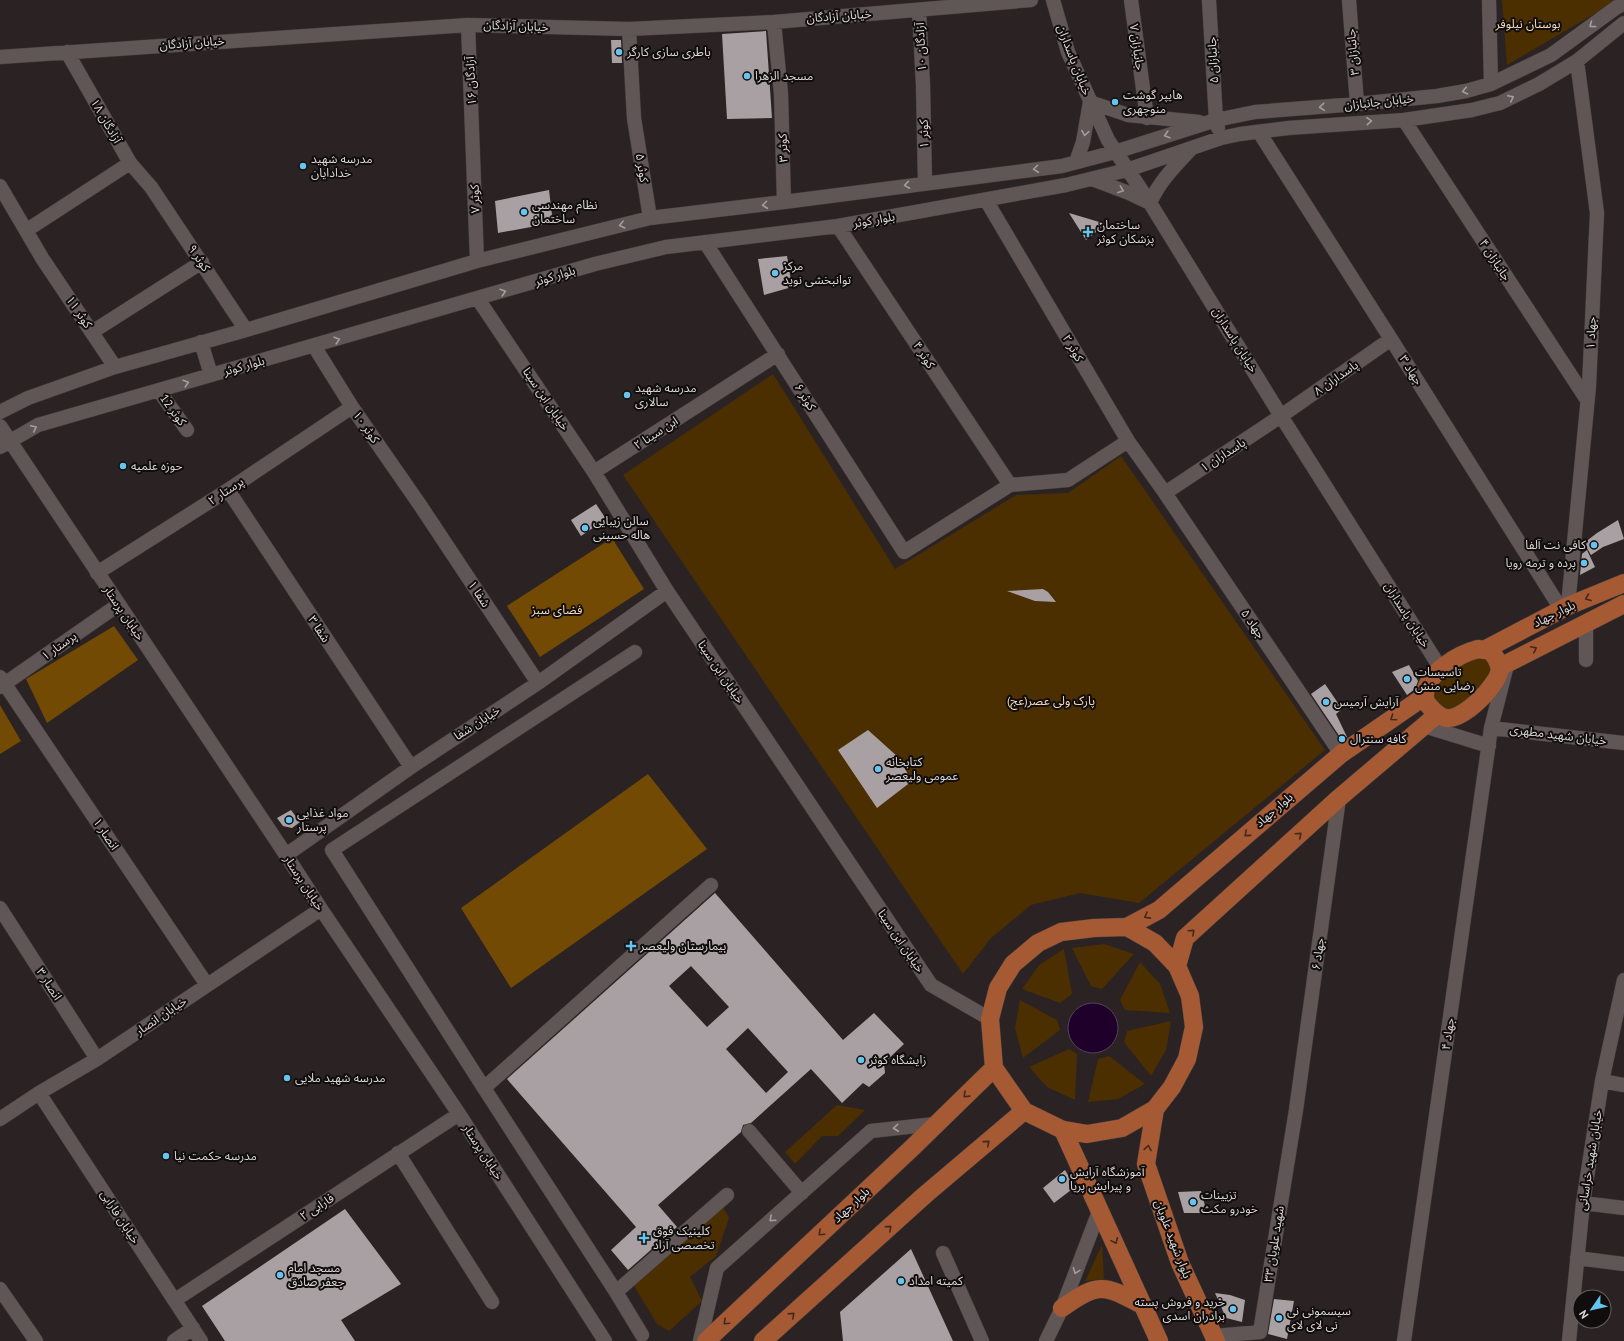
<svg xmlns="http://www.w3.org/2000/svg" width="1624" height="1341" font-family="'PT Sans','Noto Sans Arabic',sans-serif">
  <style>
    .green { fill: #4b2f01 }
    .forest { fill: #734a03 }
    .water { fill: #1f002a; stroke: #58405e }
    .building { fill: #a9a0a4; fill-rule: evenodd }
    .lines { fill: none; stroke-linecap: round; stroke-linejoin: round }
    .minor-casing { stroke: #433d3d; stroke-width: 15 }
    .major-casing { stroke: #433d3d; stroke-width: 19 }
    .minor { stroke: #605656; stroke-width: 14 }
    .major { stroke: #a65a34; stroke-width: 18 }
    .oneway { stroke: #a59d9d }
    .oneway2 { stroke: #45281b }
    .poi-dot { fill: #66c4ef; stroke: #110d0d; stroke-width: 1.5 }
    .labels { text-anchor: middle; stroke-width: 4; stroke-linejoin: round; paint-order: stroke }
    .street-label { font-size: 12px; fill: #ddd7d7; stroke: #110d0d }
    .park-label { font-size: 12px; fill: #f6ddbe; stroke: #110d0d }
    .poi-label { font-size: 12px; fill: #ddd7d7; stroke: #110d0d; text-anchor: start }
  </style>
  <rect width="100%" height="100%" fill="#2b2223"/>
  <!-- green -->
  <path class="green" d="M1502,0h113l-14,10 -94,55z
    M773,374l122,195 121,-74 52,-2 53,-37 204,294 -186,153 -59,-10 -49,12 -40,33 -28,36 -340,-499z
    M1485,651l11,27 -51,38 -18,-22 6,-15z
    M1104,944l30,10 -32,35 -11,-3 -19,-38z
    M1064,949l8,45 -12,9 -38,-14 17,-24z
    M1140,962l20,22 10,29 -45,-3 -5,-10z
    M1020,1000l37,20 3,10 -37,28 -8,-30z
    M1171,1021l-5,29 -15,26 -27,-34 3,-11z
    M1069,1049l8,5 -2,46 -28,-13 -18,-20z
    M1109,1056l36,28 -27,15 -30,3 10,-43z
    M837,1105l28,5 -27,26h-16l-27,28 -10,-12z
    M723,1207l6,11 -13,38 -26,21 12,24 -33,30 -12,-7 -23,-38z
    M1102,1245l2,34 -19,2z"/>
  <!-- forest -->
  <path class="forest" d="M612,538l32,51 -104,68 -33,-51z
    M114,626l24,34 -91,63 -21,-44z
    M0,705l21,36 -21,13z
    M648,774l59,75 -196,139 -50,-80z"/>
  <!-- water -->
  <path class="water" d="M1068 1028a25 25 0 1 1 50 0a25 25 0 1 1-50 0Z"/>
  <!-- building -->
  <path class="building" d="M766,31l6,87 -45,1 -5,-85z
    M611,40h10l1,23h-10z
    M549,190l4,33 -55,10 -3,-32z
    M1069,213l37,11 -20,16z
    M787,256l5,31 -28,8 -6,-36z
    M596,504l10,15 -25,17 -10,-16z
    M1618,520l6,19 -21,8 -12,8 -7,-12 13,-10z
    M1587,550l8,17 -15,8 2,-21z
    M1043,589l5,3 8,10 -21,-1 -28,-10z
    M1409,665l9,16 -3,8 -8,6 -15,-23z
    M1325,684l17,25 -6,5 11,23 -5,3 -31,-46z
    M868,730l30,27 14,24 -35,27 -39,-58z
    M291,810l9,12 -8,6 -9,-2 -6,-8z
    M715,893l128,147 31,-27 30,31 -20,19 1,10 -16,14 -6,-4 -21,20 -31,-34 -60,54 -8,2 -2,7 -83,73 19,22 -49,43 -17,-20 25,-23 -129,-148zM691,966l38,41 -22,20 -38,-41zM748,1028l40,44 -22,21 -40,-44z
    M1065,1170l10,17 -21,16 -11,-15z
    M1201,1191l6,22h-23l-6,-21z
    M345,1209l56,75 -60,36 14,21h-130l-23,-35z
    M911,1249l42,92h-110l-3,-29z
    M1215,1293l15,2 15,5 -3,22 -16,-4z
    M1274,1299l20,2 -7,38 -19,-5z"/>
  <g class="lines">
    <defs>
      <path id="minor" d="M1053,0l15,52 40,88 42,63 131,213 160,253
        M1131,0l16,118
        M1209,0l7,120 2,8
        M1349,0l8,104
        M1489,0l2,84
        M919,10l4,75 2,98
        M774,22l7,72 3,108
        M468,25l9,236
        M629,29l5,89 16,100
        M67,52l63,111 21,24 95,143
        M0,57l468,-32 161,4 145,-7 257,-22
        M1404,120l183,280
        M1259,132l132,207 170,270
        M1076,162l7,-20 7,-40 38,13 71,7
        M1092,179l37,14 21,10c9,-21 25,-37 40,-53
        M0,186l42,72 73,109
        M986,200l142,241 37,52 176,261
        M838,226l172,259
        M27,230l103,-67
        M705,242l199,310 106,-67 58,-5 60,-39
        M478,299l116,173 73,119 264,394 59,34
        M92,332l110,-70
        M201,342l10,33
        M314,346l38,61 68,98 118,178
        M159,391l28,39
        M0,412l28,-14 87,-31 131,-37 231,-69 173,-43 134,-16 278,-36 53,-14 101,-32 39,-8 102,-8 80,-8 29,-5 25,-7 60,-29 66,-48 7,-3
        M0,426l286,429 35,54 138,205 146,227
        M0,447l38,-22 557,-161 71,-17 172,-21 228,-41 61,-15 94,-32 19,-4 48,-6 116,-8 68,-10 28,-7 39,-19 38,-23 47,-38
        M594,472l184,-118
        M228,490l183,277
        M1165,493l116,-77 110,-77
        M97,573l131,-83 124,-83
        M1568,606l21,-220 8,-173 -20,-152
        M1586,623v37
        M0,677l207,308
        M0,687l118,-82
        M1424,726l65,20
        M1491,728l133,15
        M286,855l125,-88 127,-84 129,-92
        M0,908l97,151
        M1602,1081l22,4
        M484,1088l-152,-238 303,-198
        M39,1093l162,248
        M0,1119l39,-26 58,-34 224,-150
        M749,1131l53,62
        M398,1153l94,149
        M1583,1203l41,5
        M943,1253l39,88
        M1577,1258l47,6
        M0,1289l36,52
        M616,1292l111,-97
        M175,1300l284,-186
        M642,1335l-26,-43 -132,-204 227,-203
        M1214,1336l46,-4 36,-222 43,-312
        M174,1341l19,-13
        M700,1341l17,-73 154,-137 64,-7
        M1046,1341l16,-33 38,-99
        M1404,1341l87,-613 15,-59
        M1569,1341l14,-138 19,-122 22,-101"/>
      <path id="major" d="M1478,649l13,2c12,16 11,22 -1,37 -8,11 -30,32 -44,30 -5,-1 -10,-5 -13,-8 -5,-5 -9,-9 -8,-16 2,-22 34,-40 53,-45z
        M1486,649l82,-43 56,-23
        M1500,667l124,-63
        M1127,927l28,16 22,23 13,30 4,31 -7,32 -15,28 -17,22 -33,19 -35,6 -24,-4 -39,-19 -30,-43 -4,-49 8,-31 15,-24 25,-21 23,-11 33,-4z
        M1127,927l32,-17 182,-156 84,-58
        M1177,966l8,-28 154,-140 99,-84
        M1155,1109l-9,55 34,99 36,78
        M1063,1130l96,211
        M1062,1308c38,-27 42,-23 82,-2
        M706,1341l207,-194 81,-79
        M763,1341l163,-147 98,-83"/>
    </defs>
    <!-- minor casing -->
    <use href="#minor" class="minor-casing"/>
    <!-- major casing -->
    <use href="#major" class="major-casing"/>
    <!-- minor -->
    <use href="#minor" class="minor"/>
    <!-- major -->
    <use href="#major" class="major"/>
  </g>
  <!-- one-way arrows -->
  <defs><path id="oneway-chevron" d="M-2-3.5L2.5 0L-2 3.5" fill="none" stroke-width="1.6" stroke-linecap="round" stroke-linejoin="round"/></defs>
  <g class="oneway">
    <use href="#oneway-chevron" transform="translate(1592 25) rotate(143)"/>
    <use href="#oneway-chevron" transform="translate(1465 91) rotate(168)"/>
    <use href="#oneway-chevron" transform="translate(1511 98) rotate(-26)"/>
    <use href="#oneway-chevron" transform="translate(1322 107) rotate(175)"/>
    <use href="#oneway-chevron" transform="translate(1369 121) rotate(-3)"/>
    <use href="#oneway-chevron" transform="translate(1085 133) rotate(99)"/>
    <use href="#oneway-chevron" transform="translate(1167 135) rotate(163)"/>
    <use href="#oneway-chevron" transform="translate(1036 169) rotate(173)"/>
    <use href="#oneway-chevron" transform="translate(907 185) rotate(172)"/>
    <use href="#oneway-chevron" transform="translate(1121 190) rotate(20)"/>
    <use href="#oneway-chevron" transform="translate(765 205) rotate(173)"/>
    <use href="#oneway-chevron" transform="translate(622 225) rotate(166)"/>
    <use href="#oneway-chevron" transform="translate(503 292) rotate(-17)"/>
    <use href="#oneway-chevron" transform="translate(337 340) rotate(-16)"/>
    <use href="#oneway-chevron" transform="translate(186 383) rotate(-17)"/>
    <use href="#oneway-chevron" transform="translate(34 428) rotate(-25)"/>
    <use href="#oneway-chevron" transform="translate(896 1128) rotate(174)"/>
    <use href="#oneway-chevron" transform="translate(772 1219) rotate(138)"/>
    <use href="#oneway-chevron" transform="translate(1076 1271) rotate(111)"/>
  </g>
  <g class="oneway2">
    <use href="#oneway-chevron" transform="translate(1588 598) rotate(158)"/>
    <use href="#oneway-chevron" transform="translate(1534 649) rotate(-27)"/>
    <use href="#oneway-chevron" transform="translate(1393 718) rotate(145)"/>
    <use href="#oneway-chevron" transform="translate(1247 834) rotate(139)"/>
    <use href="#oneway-chevron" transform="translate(1299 835) rotate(-42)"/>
    <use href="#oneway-chevron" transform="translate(1147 916) rotate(151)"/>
    <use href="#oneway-chevron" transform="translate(1192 932) rotate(-42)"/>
    <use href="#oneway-chevron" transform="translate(966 1095) rotate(136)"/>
    <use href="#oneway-chevron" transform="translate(987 1143) rotate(-41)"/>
    <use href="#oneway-chevron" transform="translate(1148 1148) rotate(-81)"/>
    <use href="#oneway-chevron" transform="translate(889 1228) rotate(-42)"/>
    <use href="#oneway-chevron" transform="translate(821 1233) rotate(137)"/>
    <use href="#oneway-chevron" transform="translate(1115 1241) rotate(66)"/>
    <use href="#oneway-chevron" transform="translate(792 1315) rotate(-42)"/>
    <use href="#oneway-chevron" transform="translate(726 1322) rotate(137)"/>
  </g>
  <!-- markers -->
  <g class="poi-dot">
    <circle cx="619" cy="52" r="4"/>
    <circle cx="747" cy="76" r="4"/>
    <circle cx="1115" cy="102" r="4"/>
    <circle cx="303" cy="166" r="4"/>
    <circle cx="524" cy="212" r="4"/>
    <path d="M1086 226h4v4h4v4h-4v4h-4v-4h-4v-4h4z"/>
    <circle cx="775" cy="273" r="4"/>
    <circle cx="627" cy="395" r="4"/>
    <circle cx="123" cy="466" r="4"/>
    <circle cx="585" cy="528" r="4"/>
    <circle cx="1594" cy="545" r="4"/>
    <circle cx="1584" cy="563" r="4"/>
    <circle cx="1407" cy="679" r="4"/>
    <circle cx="1326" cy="702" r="4"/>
    <circle cx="1342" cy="739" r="4"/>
    <circle cx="878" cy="769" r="4"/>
    <circle cx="289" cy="820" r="4"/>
    <path d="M629 940h4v4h4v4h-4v4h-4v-4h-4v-4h4z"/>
    <circle cx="861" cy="1060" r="4"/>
    <circle cx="287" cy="1078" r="4"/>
    <circle cx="166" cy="1156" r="4"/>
    <circle cx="1062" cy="1179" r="4"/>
    <circle cx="1193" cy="1202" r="4"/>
    <path d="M642 1232h4v4h4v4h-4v4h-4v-4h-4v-4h4z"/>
    <circle cx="280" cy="1275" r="4"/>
    <circle cx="901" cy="1281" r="4"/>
    <circle cx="1233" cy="1309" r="4"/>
    <circle cx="1279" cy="1318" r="4"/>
  </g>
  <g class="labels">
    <!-- street labels -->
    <g class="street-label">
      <text transform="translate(839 16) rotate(-4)" y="4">خیابان آزادگان</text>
      <text transform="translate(516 26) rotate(2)" y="4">خیابان آزادگان</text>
      <text transform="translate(192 43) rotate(-4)" y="4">خیابان آزادگان</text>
      <text transform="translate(921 47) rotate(-93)" y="4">آزادگان ۱۰</text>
      <text transform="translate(1137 47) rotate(82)" y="4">جانبازان ۷</text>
      <text transform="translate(1353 52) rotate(-95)" y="4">جانبازان ۳</text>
      <text transform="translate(1074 60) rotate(69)" y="4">خیابان پاسداران</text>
      <text transform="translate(1213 60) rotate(-93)" y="4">جانبازان ۵</text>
      <text transform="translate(471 81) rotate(-93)" y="4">آزادگان ۱۶</text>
      <text transform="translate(1379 102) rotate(-6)" y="4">خیابان جانبازان</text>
      <text transform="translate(106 121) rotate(60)" y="4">آزادگان ۱۸</text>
      <text transform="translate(924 134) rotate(-91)" y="4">کوثر ۱</text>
      <text transform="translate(783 148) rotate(-92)" y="4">کوثر ۳</text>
      <text transform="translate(642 168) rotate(81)" y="4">کوثر ۵</text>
      <text transform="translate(475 199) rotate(-92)" y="4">کوثر ۷</text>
      <text transform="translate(874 220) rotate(-10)" y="4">بلوار کوثر</text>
      <text transform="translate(199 258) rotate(56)" y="4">کوثر ۹</text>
      <text transform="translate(1495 260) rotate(57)" y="4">جانبازان ۴</text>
      <text transform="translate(555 276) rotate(-17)" y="4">بلوار کوثر</text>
      <text transform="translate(79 312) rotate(56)" y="4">کوثر ۱۱</text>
      <text transform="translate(1591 333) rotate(-87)" y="4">جهاد ۱</text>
      <text transform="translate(1235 340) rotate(58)" y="4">خیابان پاسداران</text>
      <text transform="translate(1073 348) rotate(60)" y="4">کوثر ۲</text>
      <text transform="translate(924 355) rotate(57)" y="4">کوثر ۴</text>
      <text transform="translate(244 366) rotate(-16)" y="4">بلوار کوثر</text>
      <text transform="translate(1411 370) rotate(58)" y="4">جهاد ۳</text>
      <text transform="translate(1336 378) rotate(-35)" y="4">پاسداران ۸</text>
      <text transform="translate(805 397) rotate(58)" y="4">کوثر ۶</text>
      <text transform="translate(546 399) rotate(56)" y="4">خیابان ابن سینا</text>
      <text transform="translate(173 410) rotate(54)" y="4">کوثر 12</text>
      <text transform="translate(366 427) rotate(55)" y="4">کوثر ۱۰</text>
      <text transform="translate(656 433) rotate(-33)" y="4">ابن سینا ۲</text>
      <text transform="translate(1223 455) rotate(-33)" y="4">پاسداران ۱</text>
      <text transform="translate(226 491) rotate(-33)" y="4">پرستار ۲</text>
      <text transform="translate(479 594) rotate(56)" y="4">شفا ۱</text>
      <text transform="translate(124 613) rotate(56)" y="4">خیابان پرستار</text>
      <text transform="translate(1554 614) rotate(-26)" y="4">بلوار جهاد</text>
      <text transform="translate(1407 615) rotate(58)" y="4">خیابان پاسداران</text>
      <text transform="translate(1253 624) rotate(56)" y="4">جهاد ۵</text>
      <text transform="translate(319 629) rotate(57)" y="4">شفا ۳</text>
      <text transform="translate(59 646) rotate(-35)" y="4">پرستار ۱</text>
      <text transform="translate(721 672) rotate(56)" y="4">خیابان ابن سینا</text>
      <text transform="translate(477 723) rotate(-33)" y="4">خیابان شفا</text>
      <text transform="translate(1558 735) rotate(7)" y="4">خیابان شهید مطهری</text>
      <text transform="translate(1274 810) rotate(-41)" y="4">بلوار جهاد</text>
      <text transform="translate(106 834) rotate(56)" y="4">انصار ۱</text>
      <text transform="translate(304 883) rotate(57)" y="4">خیابان پرستار</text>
      <text transform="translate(901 941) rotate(56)" y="4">خیابان ابن سینا</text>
      <text transform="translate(1318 954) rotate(-82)" y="4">جهاد ۶</text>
      <text transform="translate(49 984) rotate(57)" y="4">انصار ۳</text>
      <text transform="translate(161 1016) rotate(-34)" y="4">خیابان انصار</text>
      <text transform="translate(1448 1034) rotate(-82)" y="4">جهاد ۴</text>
      <text transform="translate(483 1152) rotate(57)" y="4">خیابان پرستار</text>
      <text transform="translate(1590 1160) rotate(-81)" y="4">خیابان شهید خراسانی</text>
      <text transform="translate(851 1205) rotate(-43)" y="4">بلوار جهاد</text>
      <text transform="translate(317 1207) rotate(-33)" y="4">فارابی ۲</text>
      <text transform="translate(120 1217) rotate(57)" y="4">خیابان فارابی</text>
      <text transform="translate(1173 1239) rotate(69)" y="4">بلوار شهید علویان</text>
      <text transform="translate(1274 1244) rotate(-81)" y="4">شهید علویان ۳۳</text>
    </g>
    <!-- park labels -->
    <g class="park-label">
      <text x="1528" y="28">بوستان نیلوفر</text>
      <text x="557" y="614">فضای سبز</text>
      <text x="1051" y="705">پارک ولی عصر(عج)</text>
    </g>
    <!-- poi labels -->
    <g class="poi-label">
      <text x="627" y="56">باطری سازی کارگر</text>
      <text x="755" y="80">مسجد الزهرا</text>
      <text x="1123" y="99">هایپر گوشت<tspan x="1123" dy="14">منوچهری</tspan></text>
      <text x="311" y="163">مدرسه شهید<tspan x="311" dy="14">خدادایان</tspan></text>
      <text x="532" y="209">نظام مهندسی<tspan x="532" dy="14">ساختمان</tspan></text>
      <text x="1097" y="229">ساختمان<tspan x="1097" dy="14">پزشکان کوثر</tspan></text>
      <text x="783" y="270">مرکز<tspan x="783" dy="14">توانبخشی نوید</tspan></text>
      <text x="635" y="392">مدرسه شهید<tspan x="635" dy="14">سالاری</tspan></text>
      <text x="131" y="470">حوزه علمیه</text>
      <text x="593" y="525">سالن زیبایی<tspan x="593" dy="14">هاله حسینی</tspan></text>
      <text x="1586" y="549" text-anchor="end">کافی نت آلفا</text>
      <text x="1576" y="567" text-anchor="end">پرده و ترمه رویا</text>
      <text x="1415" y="676">تاسیسات<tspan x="1415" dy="14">رضایی منش</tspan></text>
      <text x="1334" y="706">آرایش آرمیس</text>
      <text x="1350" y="743">کافه سنترال</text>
      <text x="886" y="766">کتابخانه<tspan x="886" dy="14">عمومی ولیعصر</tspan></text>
      <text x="297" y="817">مواد غذایی<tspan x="297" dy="14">پرستار</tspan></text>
      <text x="640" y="950">بیمارستان ولیعصر</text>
      <text x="869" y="1064">زایشگاه کوثر</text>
      <text x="295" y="1082">مدرسه شهید ملایی</text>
      <text x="174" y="1160">مدرسه حکمت نیا</text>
      <text x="1070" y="1176">آموزشگاه آرایش<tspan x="1070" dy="14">و پیرایش پریا</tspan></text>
      <text x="1201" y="1199">تزیینات<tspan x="1201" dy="14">خودرو مکث</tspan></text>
      <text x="653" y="1235">کلینیک فوق<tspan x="653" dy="14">تخصصی آراد</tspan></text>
      <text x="288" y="1272">مسجد امام<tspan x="288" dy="14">جعفر صادق</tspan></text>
      <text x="909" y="1285">کمیته امداد</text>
      <text x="1225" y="1306" text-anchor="end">خرید و فروش پسته<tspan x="1225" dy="14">برادران اسدی</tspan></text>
      <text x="1287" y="1315">سیسمونی نی<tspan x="1287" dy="14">نی لای لای</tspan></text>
    </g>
  </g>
  <!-- north arrow -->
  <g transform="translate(1592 1309) rotate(236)"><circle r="19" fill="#110d0d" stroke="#635e5e"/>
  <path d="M0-3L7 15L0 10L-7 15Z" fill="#66c4ef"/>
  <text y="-6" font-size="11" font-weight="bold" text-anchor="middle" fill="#ddd7d7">N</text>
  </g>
</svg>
